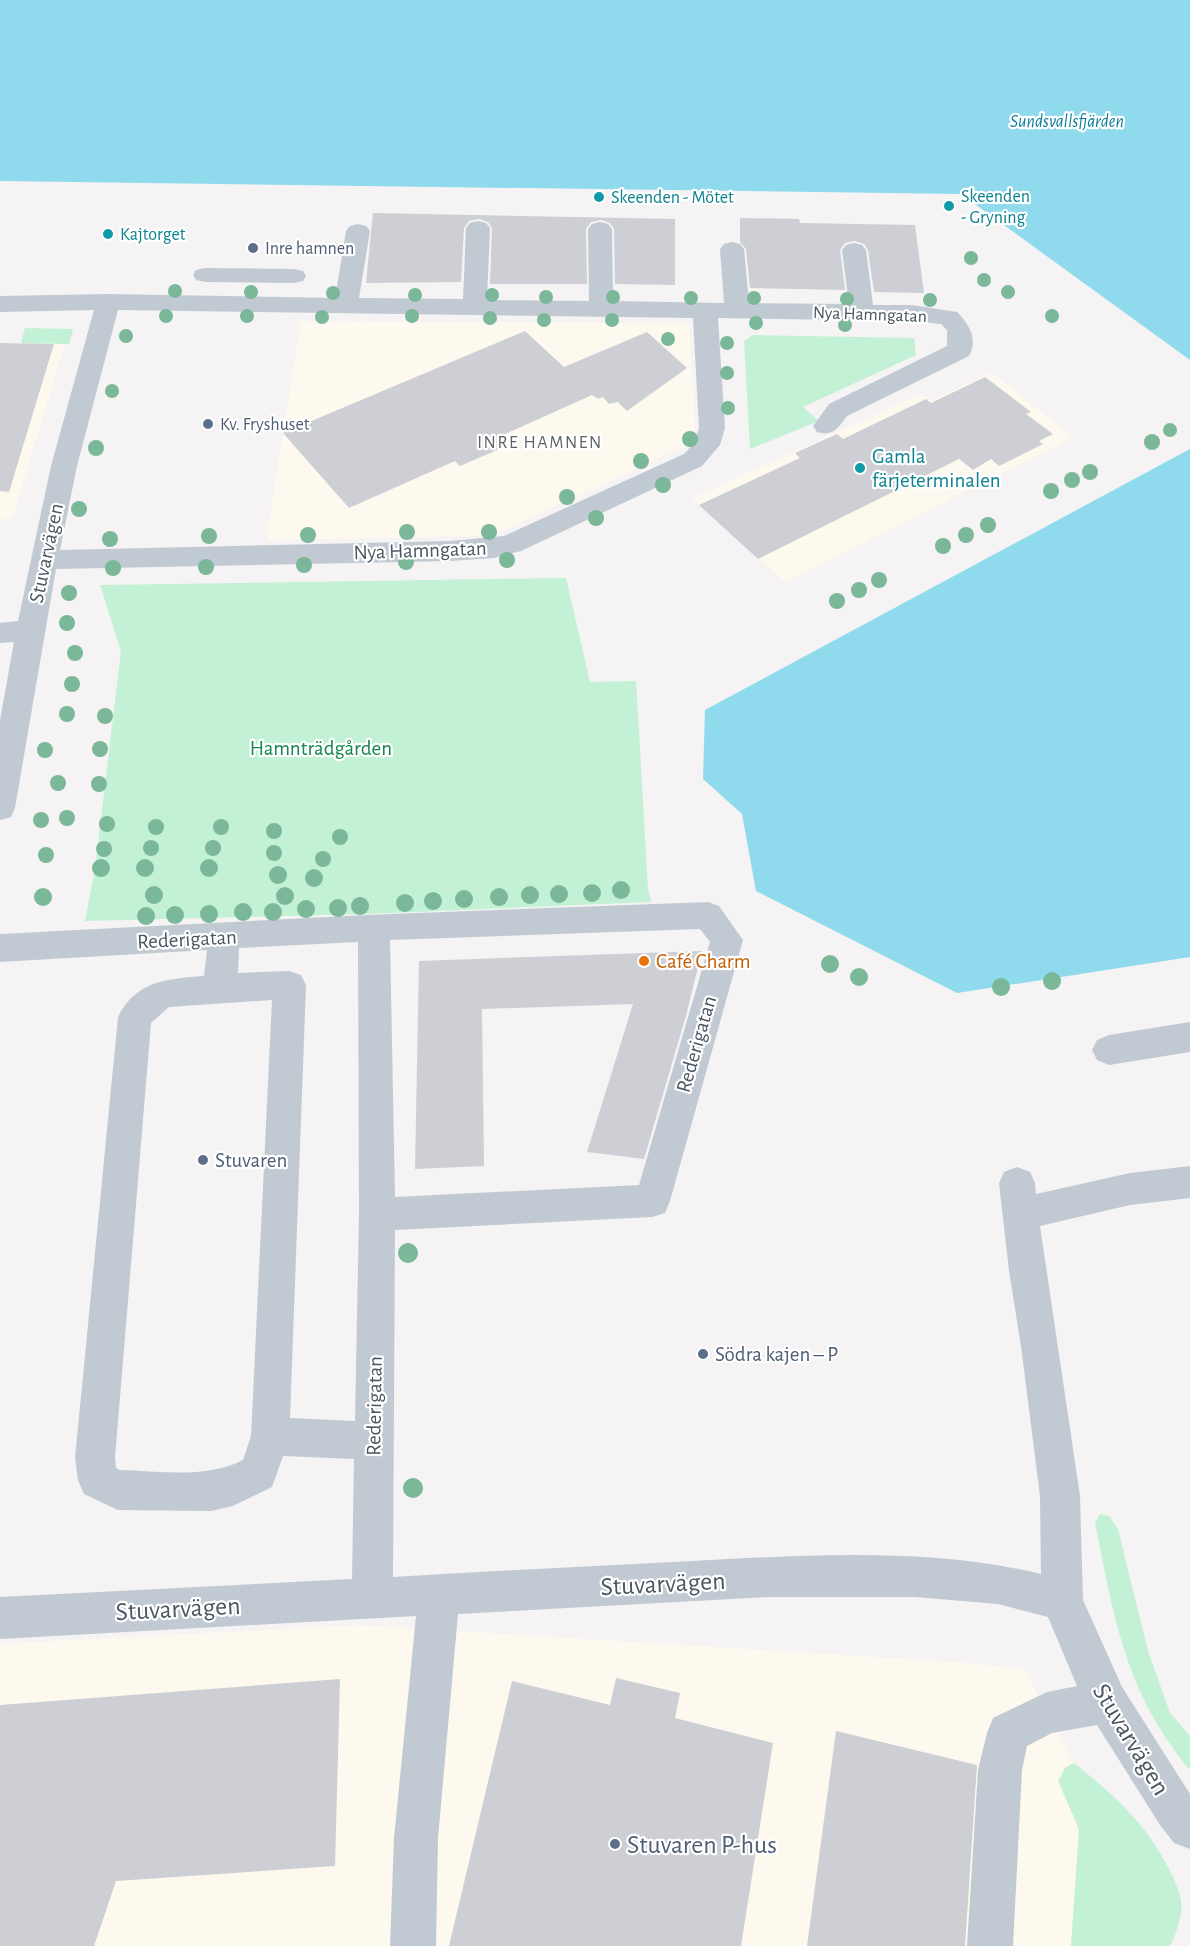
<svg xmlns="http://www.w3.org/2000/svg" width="1190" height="1946" font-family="'Alegreya Sans',sans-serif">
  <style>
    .commercial { fill: #fdf9ef }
    .green { fill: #c3f1d5 }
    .water { fill: #90daee }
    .building { fill: #cdcfd5 }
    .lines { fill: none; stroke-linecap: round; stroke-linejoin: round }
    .minor { fill: #c1cad2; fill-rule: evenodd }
    .tree { fill: #7bb799 }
    .culture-dot { fill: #0f9aa8; stroke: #fff; stroke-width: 2 }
    .service-dot { fill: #5c6f8a; stroke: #fff; stroke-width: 2 }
    .food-dot { fill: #e8710a; stroke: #fff; stroke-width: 2 }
    .labels { text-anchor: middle; stroke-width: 4.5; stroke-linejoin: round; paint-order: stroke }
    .far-water-label { font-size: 18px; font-style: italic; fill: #0c7c9b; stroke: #fff }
    .far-culture-label { font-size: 18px; fill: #0d838f; stroke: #fff; text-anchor: start }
    .far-service-label { font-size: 18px; fill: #4e5e75; stroke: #fff; text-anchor: start }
    .far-street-label { font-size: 18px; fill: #4a5661; stroke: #fff }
    .far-neighbourhood-label { font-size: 18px; letter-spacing: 1.5px; fill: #5f6368; stroke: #fff }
    .culture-label { font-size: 21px; fill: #0d838f; stroke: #fff; text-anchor: start }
    .street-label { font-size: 21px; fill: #4a5661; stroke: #fff }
    .park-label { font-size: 21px; fill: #17864f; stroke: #fff }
    .food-label { font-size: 21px; fill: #c56008; stroke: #fff; text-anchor: start }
    .service-label { font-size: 21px; fill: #4e5e75; stroke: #fff; text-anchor: start }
    .near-street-label { font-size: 26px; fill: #4a5661; stroke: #fff }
    .near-service-label { font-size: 26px; fill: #4e5e75; stroke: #fff; text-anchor: start }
  </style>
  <rect width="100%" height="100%" fill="#f5f3f3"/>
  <!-- commercial -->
  <path class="commercial" d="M301,321l388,2 7,118 -205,95 -225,4z
    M0,343l65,1 -53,175h-12z
    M991,372l82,65 -288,145 -93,-84 230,-105 9,8z
    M359,1625l599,37 66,7 50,94 -9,5 -7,13 21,48 -8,117h-1071v-302z"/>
  <!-- green -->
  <path class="green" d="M25,328l48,1 -4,15 -48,-1z
    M753,335l161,3 2,17 -113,52 16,14 -69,28 -6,-108z
    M566,578l24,104 46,-1 12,207 3,14 -285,12 -281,7 10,-52 26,-218 -21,-66z
    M1100,1514l9,2 9,13 30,122 22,62 20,23v34c-65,-78 -76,-152 -95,-248z
    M1074,1763c41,33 72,60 96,108 4,9 10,20 11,30 2,15 -5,32 -11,45h-99l8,-117 -21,-48 7,-13z"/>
  <!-- water -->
  <path class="water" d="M0,0h1190v360l-229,-166 -961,-13z
    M1190,449v508l-233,36 -201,-102 -14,-77 -39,-35 2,-69z"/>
  <!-- building -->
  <path class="building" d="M373,213l302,6v66l-60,-1 -1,-55 -4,-6 -9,-3 -10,2 -5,7 1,55h-97l2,-56 -4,-6 -9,-3 -10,2 -5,7 -3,54 -95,1z
    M740,218l59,1 1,4 115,2 9,68 -50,-1 -6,-42 -4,-6 -9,-3 -10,2 -5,7 5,40 -95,-2 -4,-39 -6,-7z
    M525,331l39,36 83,-35 40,36 -60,43 -9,-9 -9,2 -6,-7 -5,2 -6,-4 -96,43 8,9 -44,19 -5,-5 -106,47 -66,-75z
    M0,343l54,1 -45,148 -9,-1z
    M985,377l46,35 -5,2 27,20 -14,7 4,3 -44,22 -8,-7 -18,11 -14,-11 -201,100 -59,-54 101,-47 -5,-5 42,-19 6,5 83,-40 5,4z
    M702,951l-15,61 -43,147 -57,-7 46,-148 -151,5 2,157 -69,3 4,-208z
    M616,1678l64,15 -5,25 98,25 -32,203h-292l63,-265 98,24z
    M340,1679l-5,187 -219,15 -22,65h-94v-241z
    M836,1731l141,34 -12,181h-158z"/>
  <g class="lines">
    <!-- minor -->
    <path class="minor" d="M478,221l8,2 4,5 -3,72 102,1 -1,-72 4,-5 8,-2 8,2 4,5 1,72 111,2 -4,-54 4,-5 8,-2 8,2 4,5 5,54 100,1 -7,-54 4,-5 8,-2 8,2 4,5 7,55h39l45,7c11,11 22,27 12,44l-122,60c-9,12 -14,21 -30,16l-4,-6 16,-22 118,-58v-16l-6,-6 -29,-3 -194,-3 7,110 -5,17 -18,21 -181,85 -27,7 -44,3 -394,8 -41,239 -4,9 -11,3v-100l14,-78 -14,1v-20l18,-2 33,-155 43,-156 -94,2v-16l108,-2 227,4 11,-67 4,-5 8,-2 8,2 4,5 -11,67 104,1 3,-71 4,-5zM118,310l575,8 6,110 -4,14 -11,12 -180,82 -54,5 -390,9 17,-84z
      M205,268l89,1 9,2 3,5 -3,5 -9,2 -89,-1 -9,-2 -3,-5 3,-5z
      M708,902l11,4 24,34 -73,261 -5,12 -13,4 -257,13 -2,347c99,-6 199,-11 299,-16 113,-6 239,-14 349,13l-1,-78 -19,-150 -12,-75 -10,-88 5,-11 13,-5 13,5 5,11 1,11 94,-21 60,-7v32l-60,7 -90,21 40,270 3,104 39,87 68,107v55l-16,-6 -14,-18 -63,-100 -45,8 -25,13 -5,24 -9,176h-46l11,-176 9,-37 6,-15 54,-26 30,-6 -29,-69 -50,-13 -83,-7h-146l-311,17 -20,224 -2,108h-46l4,-108 22,-222 -416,23v-42l352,-18 2,-120 -71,-3 -11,31 -39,19 -22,5 -93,-1 -34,-16 -6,-14 -3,-22 43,-441c18,-37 50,-38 86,-41l3,-26 -207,12v-28l366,-19zM700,929l10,13 -71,243 -244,12 -5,-257zM358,942l1,272 -4,207 -65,-3 16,-433 -5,-10 -12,-4 -51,2 1,-25zM272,1000l-21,436 -8,24c-37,19 -83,11 -123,10l-4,-2 -1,-10 36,-435 18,-16z
      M1190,1022v30l-81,13 -12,-5 -5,-10 5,-10 12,-5z"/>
  </g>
  <!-- trees -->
  <g class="tree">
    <circle cx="971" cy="258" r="7"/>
    <circle cx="984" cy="280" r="7"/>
    <circle cx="175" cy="291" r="7"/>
    <circle cx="251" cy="292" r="7"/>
    <circle cx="1008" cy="292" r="7"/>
    <circle cx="333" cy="293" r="7"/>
    <circle cx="415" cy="295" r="7"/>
    <circle cx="492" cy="295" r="7"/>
    <circle cx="546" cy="297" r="7"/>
    <circle cx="613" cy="297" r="7"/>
    <circle cx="691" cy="298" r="7"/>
    <circle cx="754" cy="298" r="7"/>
    <circle cx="847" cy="299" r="7"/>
    <circle cx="930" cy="300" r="7"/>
    <circle cx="166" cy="316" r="7"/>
    <circle cx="247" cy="316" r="7"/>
    <circle cx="412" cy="316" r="7"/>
    <circle cx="1052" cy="316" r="7"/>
    <circle cx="322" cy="317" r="7"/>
    <circle cx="490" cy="318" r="7"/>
    <circle cx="544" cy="320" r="7"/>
    <circle cx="612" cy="320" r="7"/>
    <circle cx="756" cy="323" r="7"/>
    <circle cx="845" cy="325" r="7"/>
    <circle cx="126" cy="336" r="7"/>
    <circle cx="668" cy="339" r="7"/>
    <circle cx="727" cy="343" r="7"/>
    <circle cx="727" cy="373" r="7"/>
    <circle cx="112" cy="391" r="7"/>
    <circle cx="728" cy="408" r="7"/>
    <circle cx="1170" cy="430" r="7"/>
    <circle cx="690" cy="439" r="8"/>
    <circle cx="1152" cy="442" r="8"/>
    <circle cx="96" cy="448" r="8"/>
    <circle cx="641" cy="461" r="8"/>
    <circle cx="1090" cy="472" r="8"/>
    <circle cx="1072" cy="480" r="8"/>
    <circle cx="663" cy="485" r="8"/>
    <circle cx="1051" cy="491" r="8"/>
    <circle cx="567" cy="497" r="8"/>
    <circle cx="79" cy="509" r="8"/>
    <circle cx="596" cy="518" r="8"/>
    <circle cx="988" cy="525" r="8"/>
    <circle cx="407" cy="532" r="8"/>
    <circle cx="489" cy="532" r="8"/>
    <circle cx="308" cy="535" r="8"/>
    <circle cx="966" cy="535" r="8"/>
    <circle cx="209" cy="536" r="8"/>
    <circle cx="110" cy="539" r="8"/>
    <circle cx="943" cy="546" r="8"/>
    <circle cx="507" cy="560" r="8"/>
    <circle cx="406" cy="562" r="8"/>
    <circle cx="304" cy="565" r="8"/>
    <circle cx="206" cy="567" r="8"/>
    <circle cx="113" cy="568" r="8"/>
    <circle cx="879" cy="580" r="8"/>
    <circle cx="859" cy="590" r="8"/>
    <circle cx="69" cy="593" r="8"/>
    <circle cx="837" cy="601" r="8"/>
    <circle cx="67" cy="623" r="8"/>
    <circle cx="75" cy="653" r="8"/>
    <circle cx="72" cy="684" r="8"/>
    <circle cx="67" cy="714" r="8"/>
    <circle cx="105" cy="716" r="8"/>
    <circle cx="100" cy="749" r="8"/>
    <circle cx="45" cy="750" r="8"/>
    <circle cx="58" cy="783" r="8"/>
    <circle cx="99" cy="784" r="8"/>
    <circle cx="67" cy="818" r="8"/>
    <circle cx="41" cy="820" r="8"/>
    <circle cx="107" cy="824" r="8"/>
    <circle cx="156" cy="827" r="8"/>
    <circle cx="221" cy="827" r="8"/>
    <circle cx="274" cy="831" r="8"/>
    <circle cx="340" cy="837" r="8"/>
    <circle cx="151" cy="848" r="8"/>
    <circle cx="213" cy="848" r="8"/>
    <circle cx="104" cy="849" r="8"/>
    <circle cx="274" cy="853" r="8"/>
    <circle cx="46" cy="855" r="8"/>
    <circle cx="323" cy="859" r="8"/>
    <circle cx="101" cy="868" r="9"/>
    <circle cx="145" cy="868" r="9"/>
    <circle cx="209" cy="868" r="9"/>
    <circle cx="278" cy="875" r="9"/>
    <circle cx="314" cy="878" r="9"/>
    <circle cx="621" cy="890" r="9"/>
    <circle cx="592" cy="893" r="9"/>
    <circle cx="559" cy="894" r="9"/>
    <circle cx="154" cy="895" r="9"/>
    <circle cx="530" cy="895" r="9"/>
    <circle cx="285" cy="896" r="9"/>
    <circle cx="43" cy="897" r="9"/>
    <circle cx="499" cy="897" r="9"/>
    <circle cx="464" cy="899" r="9"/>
    <circle cx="433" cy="901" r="9"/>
    <circle cx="405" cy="903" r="9"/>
    <circle cx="360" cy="906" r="9"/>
    <circle cx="338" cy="908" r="9"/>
    <circle cx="306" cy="909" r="9"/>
    <circle cx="243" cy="912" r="9"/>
    <circle cx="273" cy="912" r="9"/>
    <circle cx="209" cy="914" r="9"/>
    <circle cx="175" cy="915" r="9"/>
    <circle cx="146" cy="916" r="9"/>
    <circle cx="830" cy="964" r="9"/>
    <circle cx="859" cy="977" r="9"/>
    <circle cx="1052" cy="981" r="9"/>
    <circle cx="1001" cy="987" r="9"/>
    <circle cx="408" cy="1253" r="10"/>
    <circle cx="413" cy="1488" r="10"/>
  </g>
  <!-- markers -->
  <g class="culture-dot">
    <circle cx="599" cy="197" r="6"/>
    <circle cx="949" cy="206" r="6"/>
    <circle cx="108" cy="234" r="6"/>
    <circle cx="860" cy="468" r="6"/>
  </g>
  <g class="service-dot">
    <circle cx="253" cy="248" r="6"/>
    <circle cx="208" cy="424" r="6"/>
    <circle cx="203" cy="1160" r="6"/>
    <circle cx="703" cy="1354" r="6"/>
    <circle cx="615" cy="1844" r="6"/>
  </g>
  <circle class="food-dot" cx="644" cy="961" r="6"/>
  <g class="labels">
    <!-- far-water labels -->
    <g class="far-water-label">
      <text x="1067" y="127">Sundsvallsfjärden</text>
    </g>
    <!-- far-culture labels -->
    <g class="far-culture-label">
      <text x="961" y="202">Skeenden<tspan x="961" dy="21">- Gryning</tspan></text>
      <text x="611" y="203">Skeenden - Mötet</text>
      <text x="120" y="240">Kajtorget</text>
    </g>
    <!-- far-service labels -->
    <g class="far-service-label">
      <text x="265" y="254">Inre hamnen</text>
      <text x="220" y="430">Kv. Fryshuset</text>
    </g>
    <!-- far-street labels -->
    <g class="far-street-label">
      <text transform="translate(870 314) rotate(2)" y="6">Nya Hamngatan</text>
    </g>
    <!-- far-neighbourhood labels -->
    <g class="far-neighbourhood-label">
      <text x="540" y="448">INRE HAMNEN</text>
    </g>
    <!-- culture labels -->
    <g class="culture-label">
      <text x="872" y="463">Gamla<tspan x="872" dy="24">färjeterminalen</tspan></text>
    </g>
    <!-- street labels -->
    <g class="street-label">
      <text transform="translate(420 550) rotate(-2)" y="7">Nya Hamngatan</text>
      <text transform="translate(46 553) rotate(-78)" y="7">Stuvarvägen</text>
      <text transform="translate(187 939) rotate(-3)" y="7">Rederigatan</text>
      <text transform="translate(696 1044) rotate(-74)" y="7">Rederigatan</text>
      <text transform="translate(374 1406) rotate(-89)" y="7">Rederigatan</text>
    </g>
    <!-- park labels -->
    <g class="park-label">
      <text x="321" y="755">Hamnträdgården</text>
    </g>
    <!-- food labels -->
    <g class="food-label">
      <text x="656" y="968">Café Charm</text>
    </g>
    <!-- service labels -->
    <g class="service-label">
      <text x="215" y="1167">Stuvaren</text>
      <text x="715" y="1361">Södra kajen – P</text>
    </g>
    <!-- near-street labels -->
    <g class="near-street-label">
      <text transform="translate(663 1583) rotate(-3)" y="9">Stuvarvägen</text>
      <text transform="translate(178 1608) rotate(-3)" y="9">Stuvarvägen</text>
      <text transform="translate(1132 1739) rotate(59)" y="9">Stuvarvägen</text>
    </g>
    <!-- near-service labels -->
    <g class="near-service-label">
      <text x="627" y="1853">Stuvaren P-hus</text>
    </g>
  </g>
</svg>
